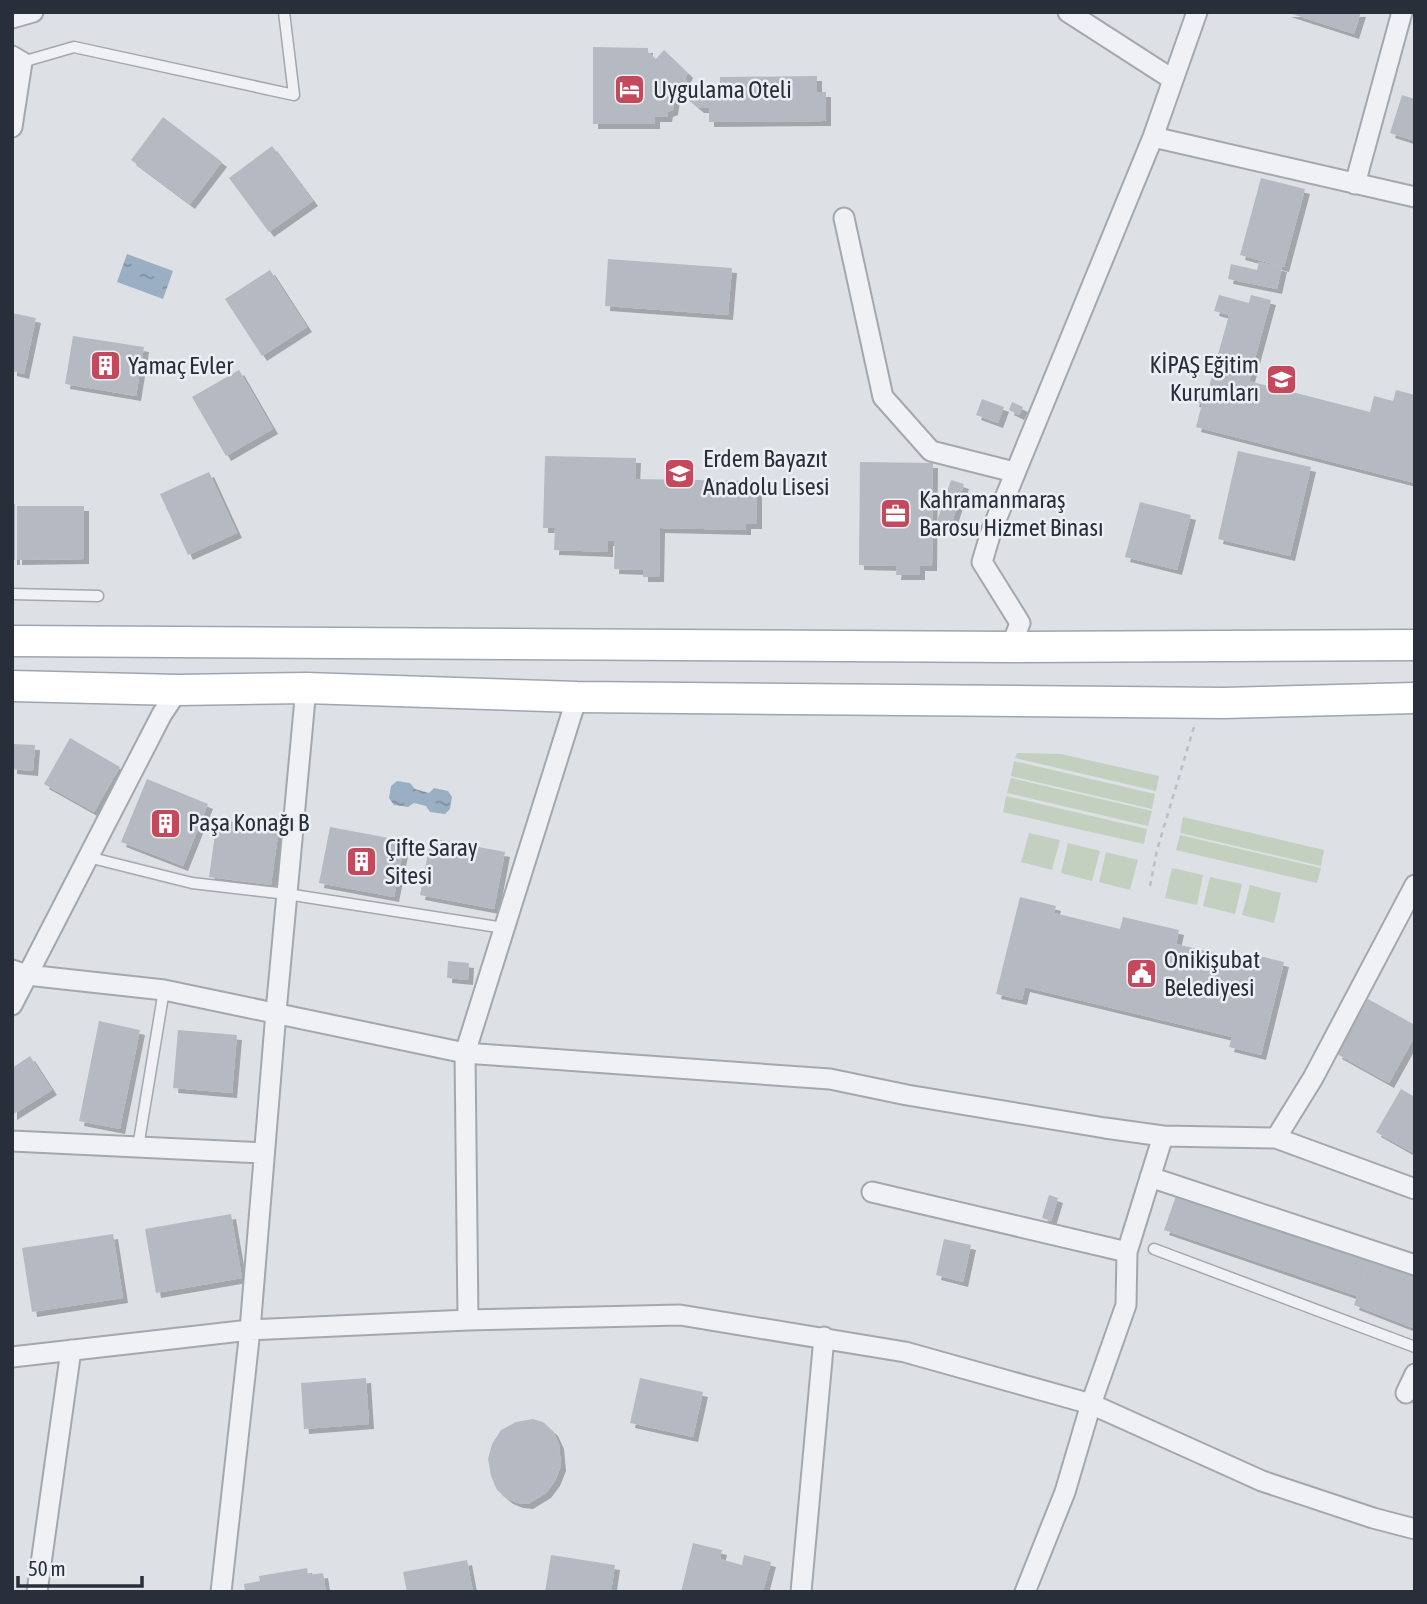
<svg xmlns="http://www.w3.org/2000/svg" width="1427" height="1604" font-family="'Asap Condensed',sans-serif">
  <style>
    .green { fill: #c3cfbf }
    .water { fill: url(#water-ripples) }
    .building { fill: #b5bac2; filter: url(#shadow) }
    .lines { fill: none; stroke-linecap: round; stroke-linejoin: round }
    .lane-casing { stroke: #a3a8af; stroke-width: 13 }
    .street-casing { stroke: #a3a8af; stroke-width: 23 }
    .primary-casing { stroke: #9da5b1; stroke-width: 33 }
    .path { stroke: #bbbfc5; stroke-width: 2.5; stroke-dasharray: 5 5; stroke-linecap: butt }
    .lane { stroke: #eff1f5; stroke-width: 10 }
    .street { stroke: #eff1f5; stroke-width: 19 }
    .primary { stroke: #fff; stroke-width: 30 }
    .labels { text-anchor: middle; stroke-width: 5; stroke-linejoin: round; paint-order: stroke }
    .poi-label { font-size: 24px; fill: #282f3b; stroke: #eceff4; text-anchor: start }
  </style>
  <defs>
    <pattern id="water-ripples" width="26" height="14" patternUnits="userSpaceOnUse" patternTransform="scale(1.75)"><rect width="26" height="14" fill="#9aafc4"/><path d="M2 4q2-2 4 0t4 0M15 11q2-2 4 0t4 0" fill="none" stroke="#7e8fa0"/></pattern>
    <filter id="shadow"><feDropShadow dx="5" dy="5" stdDeviation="0" flood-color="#0004"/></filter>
  </defs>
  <rect width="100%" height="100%" fill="#dde1e6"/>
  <!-- green -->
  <path class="green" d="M1017,753l44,1 98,22 -3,15 -141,-33z
    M1014,761l141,33 -3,15 -141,-33z
    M1011,778l141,33 -4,15 -141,-33z
    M1006,796l141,33 -3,15 -141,-32z
    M1183,817l141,33 -3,16 -141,-33z
    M1029,833l31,7 -8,30 -31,-8z
    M1180,835l141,33 -4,15 -141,-33z
    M1068,843l32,8 -8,30 -31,-8z
    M1106,852l32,8 -8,30 -31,-8z
    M1172,868l31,7 -6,30 -32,-7z
    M1210,877l32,7 -7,30 -32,-8z
    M1250,885l31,8 -7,30 -32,-8z"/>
  <!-- water -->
  <path class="water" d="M127,254l46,17 -10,28 -46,-17z
    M397,781l13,2 5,6 14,4 5,-5 14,3 4,6 -2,12 -5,5 -15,-2 -4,-6 -12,-3 -6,4 -14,-2 -5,-7 2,-12z"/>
  <!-- building -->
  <path class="building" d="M1286,12h75l-7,22z
    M593,47l55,1v4l8,7 8,-9 24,23 -3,6 12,16 12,1 2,-5h9v-14l97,-1v16h9v29l-117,1v-14h-10l-23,-19 -3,21 -5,2 -1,5h-12v7h-62z
    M1402,95l13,4v42l-25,-8z
    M163,117l59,45 -32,42 -59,-44z
    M272,146l41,55 -44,31 -40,-54z
    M1261,178l44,11 -21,78 -44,-12z
    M608,259l124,9 -4,47 -123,-9z
    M1259,262l23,5 -5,22 -49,-10 3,-15 26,6z
    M270,270l37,57 -45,29 -37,-57z
    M1219,295l30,8 2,-8 20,5 -22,81 121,31 4,-16 19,5 3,-11 19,5v88l-219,-56 6,-23 -8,-2 3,-10 10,2 22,-79 -15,-4z
    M12,313l24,5 -12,56 -12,-3z
    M73,336l71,11 -8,49 -71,-12z
    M239,370l34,59 -47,27 -34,-59z
    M982,399l22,8 -6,16 -22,-8z
    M1012,402l11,5 -4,8 -10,-5z
    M1238,451l73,16 -21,89 -72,-17z
    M545,456l91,2 -1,21 122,2v43h-11v6l-86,-2 -1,49h-16v-7l-29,-1 1,-28h-7v11l-54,-2 1,-22h-12z
    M860,462l73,1 -1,103h-12v9h-24l1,-9 -38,-1z
    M209,472l28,61 -49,22 -28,-61z
    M951,480l13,4 -14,45 -14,-5z
    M1140,502l51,13 -14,55 -52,-13z
    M12,504h3v56h-3z
    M17,506h67v53l-67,1z
    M70,738l50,29 -26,45 -50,-28z
    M12,744l23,1 -2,26 -21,-2z
    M147,779l61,25 -25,62 -62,-24z
    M217,820l62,8 -8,57 -62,-8z
    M330,827l75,14 -11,56 -75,-14z
    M431,838l74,14 -11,57 -74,-14z
    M1020,897l36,9 -2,7 66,16 3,-12 56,13 -3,14 73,17 2,-7 33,8 -23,93 -32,-8 3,-10 -207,-50 -3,13 -26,-6z
    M448,961l21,2 -1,17 -21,-2z
    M1368,999l47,26v11l-26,47 -52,-29z
    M99,1021l41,9 -20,99 -41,-8z
    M178,1030l59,5 -5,58 -59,-5z
    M30,1056l22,34 -40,25v-47z
    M1401,1089l14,8v57l-39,-22z
    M1177,1193l193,66 -8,25 9,-24 44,17 -2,51 -59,-23 3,-9 -193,-66z
    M1049,1195l9,3 -7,23 -9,-3z
    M231,1214l11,64 -86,15 -11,-64z
    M113,1234l10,64 -91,14 -10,-64z
    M944,1239l27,6 -8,37 -27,-7z
    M366,1378l3,46 -65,5 -3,-46z
    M640,1378l63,14 -10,45 -63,-14z
    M533,1419l10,3 10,9 6,13 2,22 -6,15 -9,12 -18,11 -10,-1 -10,-4 -11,-9 -6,-14 -3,-17 4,-15 9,-14 15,-8z
    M693,1543l29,7 -2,9 22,6 2,-10 27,7 -8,30h-82z
    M551,1555l64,10 -4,27h-66z
    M467,1560l6,32h-66l-4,-20z
    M307,1568l1,7 15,-2 3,19h-81l-1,-8 16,-3 -1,-5z"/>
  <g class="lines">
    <defs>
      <path id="lane" d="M22,62l52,-15 220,48 -10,-83
        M12,594l86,2
        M88,857l104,26 95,11 217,34
        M138,1147l26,-157
        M1154,1249l261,98"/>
      <path id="street" d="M1068,12l104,67
        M12,18l21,-6
        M12,56l10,6 -10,65
        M1153,137l262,60
        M1355,184l47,-172
        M844,218l39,179 48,54 83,21
        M1011,647l9,-24 -38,-61 9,-30 162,-395 44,-125
        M12,970l15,5 137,15 301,63 365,26 77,16 198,33 58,8 113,2 139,51
        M12,1005l150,-291 16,-24
        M1276,1138l37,-60 102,-193
        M12,1141l252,12
        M1150,1177l265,88
        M872,1192l255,60
        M468,1320l-3,-267 112,-356
        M12,1357l238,-27 218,-10 212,-5 225,37 186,52 171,77 111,37 42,11
        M1406,1393l9,-19
        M37,1592l34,-242
        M221,1592l29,-262 26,-318 30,-324
        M801,1592l23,-255
        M1025,1592l40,-100 26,-88 35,-99 1,-53 36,-116"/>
      <path id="primary" d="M12,641l999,6 404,-2
        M12,686l166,4 128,-2 271,9 646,6 192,-5"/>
    </defs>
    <!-- lane casing -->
    <use href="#lane" class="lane-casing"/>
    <!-- street casing -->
    <use href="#street" class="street-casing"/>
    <!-- primary casing -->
    <use href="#primary" class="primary-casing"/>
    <!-- path -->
    <path class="path" d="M1150,886l7,-36 37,-123"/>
    <!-- lane -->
    <use href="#lane" class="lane"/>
    <!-- street -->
    <use href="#street" class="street"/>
    <!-- primary -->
    <use href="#primary" class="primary"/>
  </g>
  <!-- icons -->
  <defs>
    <symbol id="hotel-square" viewBox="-11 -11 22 22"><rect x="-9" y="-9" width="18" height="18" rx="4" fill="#c4495d" stroke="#eceff4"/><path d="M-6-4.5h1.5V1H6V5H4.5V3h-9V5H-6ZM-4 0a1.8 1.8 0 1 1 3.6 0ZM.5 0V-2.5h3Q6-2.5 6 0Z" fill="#fff"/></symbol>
    <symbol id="building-square" viewBox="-11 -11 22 22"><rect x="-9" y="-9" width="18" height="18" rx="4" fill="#c4495d" stroke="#eceff4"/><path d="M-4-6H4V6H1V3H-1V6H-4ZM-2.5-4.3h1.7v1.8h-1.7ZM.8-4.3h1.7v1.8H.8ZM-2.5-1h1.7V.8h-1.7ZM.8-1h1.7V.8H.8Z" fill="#fff"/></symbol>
    <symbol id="school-square" viewBox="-11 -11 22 22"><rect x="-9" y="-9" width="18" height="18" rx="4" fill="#c4495d" stroke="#eceff4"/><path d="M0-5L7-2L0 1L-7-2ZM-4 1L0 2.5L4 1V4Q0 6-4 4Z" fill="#fff"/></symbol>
    <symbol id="office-square" viewBox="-11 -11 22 22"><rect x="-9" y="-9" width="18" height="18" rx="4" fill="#c4495d" stroke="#eceff4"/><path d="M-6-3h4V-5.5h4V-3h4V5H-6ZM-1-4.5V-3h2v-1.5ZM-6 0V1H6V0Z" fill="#fff"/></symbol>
    <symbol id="civic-square" viewBox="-11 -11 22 22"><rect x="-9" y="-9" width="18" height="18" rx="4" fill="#c4495d" stroke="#eceff4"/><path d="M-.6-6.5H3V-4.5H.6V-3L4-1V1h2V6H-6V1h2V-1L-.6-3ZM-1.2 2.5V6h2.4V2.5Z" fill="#fff"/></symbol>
  </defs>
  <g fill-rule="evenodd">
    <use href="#hotel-square" x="612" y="72" width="35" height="35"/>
    <use href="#building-square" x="88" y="348" width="35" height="35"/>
    <use href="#school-square" x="1264" y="362" width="35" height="35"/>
    <use href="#school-square" x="662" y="456" width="35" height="35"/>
    <use href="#office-square" x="878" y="496" width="35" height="35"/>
    <use href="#building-square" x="148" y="806" width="35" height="35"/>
    <use href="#building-square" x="344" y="844" width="35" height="35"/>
    <use href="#civic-square" x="1124" y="956" width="35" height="35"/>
  </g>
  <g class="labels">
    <!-- poi labels -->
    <g class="poi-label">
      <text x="653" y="98">Uygulama Oteli</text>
      <text x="1259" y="373" text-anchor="end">KİPAŞ Eğitim<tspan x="1259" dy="28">Kurumları</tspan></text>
      <text x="128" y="374">Yamaç Evler</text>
      <text x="703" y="467">Erdem Bayazıt<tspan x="703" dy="28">Anadolu Lisesi</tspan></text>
      <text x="919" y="508">Kahramanmaraş<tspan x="919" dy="28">Barosu Hizmet Binası</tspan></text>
      <text x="188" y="831">Paşa Konağı B</text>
      <text x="385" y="856">Çifte Saray<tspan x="385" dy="28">Sitesi</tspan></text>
      <text x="1164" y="968">Onikişubat<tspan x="1164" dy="28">Belediyesi</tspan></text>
    </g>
  </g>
  <!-- border -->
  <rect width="1427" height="1604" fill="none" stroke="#282f3b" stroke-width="28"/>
  <!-- scale -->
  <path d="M18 1576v10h124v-10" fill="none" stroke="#282f3b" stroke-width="3.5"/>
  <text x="28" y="1576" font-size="21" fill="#282f3b" stroke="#eceff4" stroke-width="5" paint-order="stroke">50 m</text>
</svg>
